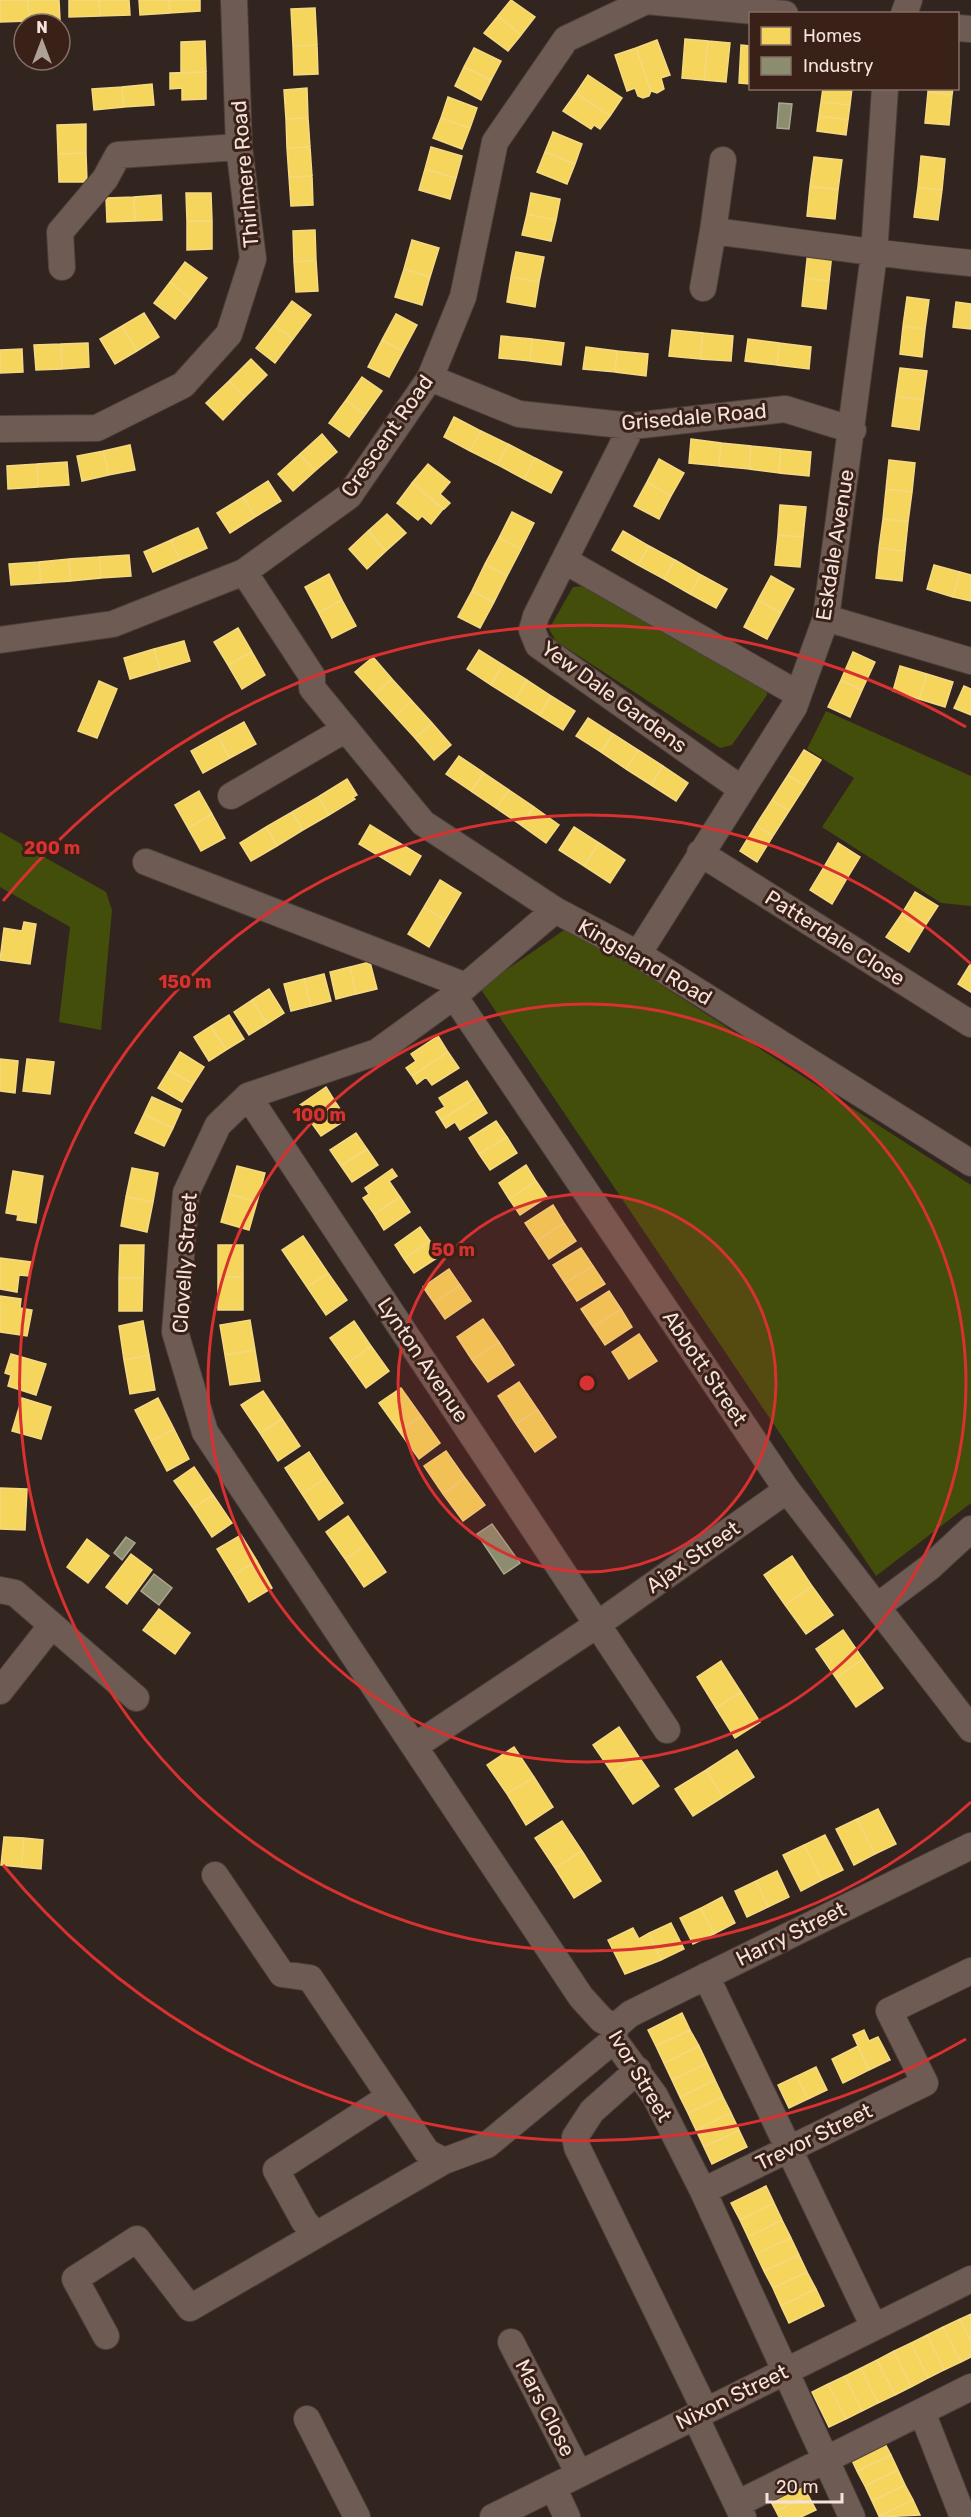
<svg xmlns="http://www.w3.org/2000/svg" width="971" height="2517" font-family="Rubik,sans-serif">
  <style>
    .green { fill: #444e0b }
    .homes { fill: #f6d55c; stroke: #f5d982; stroke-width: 1.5 }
    .industry { fill: #8c8c6e; stroke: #aba68f; stroke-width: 1.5 }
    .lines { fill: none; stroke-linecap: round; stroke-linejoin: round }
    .minor-casing { stroke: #4b3f3b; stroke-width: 28 }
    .minor { stroke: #6e5c54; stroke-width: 26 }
    .ring { fill: none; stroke: #d83131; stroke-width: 3 }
    .labels { text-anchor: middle; stroke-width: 6; stroke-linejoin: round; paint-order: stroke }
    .street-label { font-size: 21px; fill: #f4e2dc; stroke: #3a2117 }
    .centre { fill: #d83131; stroke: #3a2117; stroke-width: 3 }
    .ring-label { font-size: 18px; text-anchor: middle; font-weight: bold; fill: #d83131; stroke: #3a2117; stroke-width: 6; stroke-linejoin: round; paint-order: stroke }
  </style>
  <rect width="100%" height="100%" fill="#32241f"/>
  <!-- green -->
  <path class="green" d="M586,586l180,100 1,9 -35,50 -12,3 -164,-107 -7,-12 24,-42z
    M826,711l145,65v130l-30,-3 -119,-76 32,-49 -47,-29z
    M0,832l106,60 6,18 -11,120 -42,-8 11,-95 -70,-40z
    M570,926l401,259v318l-95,73 -396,-588z"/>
  <!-- homes -->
  <path class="homes" d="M0,0h28l1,21 -29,1z
    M28,0h31l1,20 -31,1z
    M69,0h30l1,16 -31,1z
    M99,0h30l1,15 -30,1z
    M139,0h30l1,13 -30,2z
    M169,0h31v11l-30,2z
    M511,0l24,17 -14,18 -23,-19z
    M315,8l2,37 -24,1 -2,-37z
    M498,16l23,19 -13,16 -24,-18z
    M685,39l23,2 -4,39 -22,-2z
    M657,40l13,35 -9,3 3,11 -7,4 -6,-2 -15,-43z
    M205,41l1,31 -25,1v-31z
    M708,41l22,2 -4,39 -22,-2z
    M317,45l1,29 -24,1 -1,-29z
    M741,45l9,1v38l-11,-1z
    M474,48l27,13 -10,19 -27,-13z
    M636,48l15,43 -2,5 -6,2 -5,-2 -3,-8 -8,3 -12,-36z
    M464,67l27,13 -10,20 -26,-14z
    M206,72v27l-24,1v-12l-12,1v-16z
    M588,75l34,23 -12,18 -34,-23z
    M152,84l2,21 -30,2 -2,-20z
    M122,87l2,20 -30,3 -2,-21z
    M307,88l1,30 -22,1 -2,-29z
    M823,88h29l-2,17 -29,-3z
    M928,88h25l-1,7 -24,-3z
    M928,92l24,3 -3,30 -24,-2z
    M576,93l34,23 -10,13 -6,-4 -3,4 -28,-18z
    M448,97l29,11 -7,20 -29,-10z
    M821,102l29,3 -2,15 -29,-4z
    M819,116l29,4 -2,15 -29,-4z
    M308,118l2,29 -23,1 -1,-29z
    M441,118l29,10 -8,21 -29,-11z
    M86,124v29l-28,1 -1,-29z
    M553,132l29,12 -7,20 -30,-12z
    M310,147l2,29 -23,1 -2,-29z
    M431,147l31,9 -6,22 -31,-9z
    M545,152l30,12 -8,20 -30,-12z
    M86,153l1,29h-28l-1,-28z
    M921,156l24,3 -3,31 -24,-3z
    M814,157l28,3 -4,30 -28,-4z
    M425,169l31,9 -6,21 -31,-9z
    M312,176l1,29 -22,1 -2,-29z
    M810,186l28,4 -3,29 -28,-3z
    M918,187l24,3 -4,30 -24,-3z
    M186,193h25l1,28h-25z
    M531,193l29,6 -4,21 -29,-6z
    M161,195l1,25 -27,1 -1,-24z
    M134,197l1,24 -28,1 -1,-24z
    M527,214l29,6 -5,21 -29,-6z
    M187,221h25v28l-25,1z
    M315,230l1,30 -22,2 -1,-31z
    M412,240l27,8 -9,29 -26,-8z
    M808,251l24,2 -3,28 -24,-3z
    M516,252l28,5 -5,25 -28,-5z
    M316,260l2,31 -22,1 -2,-30z
    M185,262l22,16 -16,21 -21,-17z
    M404,269l26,8 -8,28 -27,-8z
    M511,277l28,5 -4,25 -28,-5z
    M805,278l24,3 -3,28 -24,-3z
    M170,282l21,17 -16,20 -21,-16z
    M907,297l22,3 -4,29 -22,-3z
    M292,301l19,14 -18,24 -19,-14z
    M956,302l15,2v25l-18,-2z
    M144,313l15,24 -22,14 -15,-25z
    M396,314l21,11 -14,26 -21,-11z
    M274,325l19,14 -18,24 -19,-15z
    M122,326l15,25 -22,13 -15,-25z
    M903,326l22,3 -3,28 -22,-3z
    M672,330l31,3 -3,26 -31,-3z
    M703,333l30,3 -2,25 -31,-2z
    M501,336l31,3 -2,22 -31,-3z
    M532,339l32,4 -3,22 -31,-4z
    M748,339l31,4 -2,22 -32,-4z
    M382,340l21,11 -14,26 -21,-10z
    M88,343l1,24 -27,2 -1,-25z
    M779,343l32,4 -2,22 -32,-4z
    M61,344l1,25 -26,1 -2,-25z
    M586,347l31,4 -2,21 -32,-3z
    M22,349l1,23 -23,1v-23z
    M617,351l31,3 -2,22 -31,-4z
    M251,359l16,16 -22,22 -16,-16z
    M900,368l27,3 -4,29 -27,-4z
    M362,377l20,14 -17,24 -19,-15z
    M229,381l16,16 -22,23 -17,-17z
    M896,396l27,4 -4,30 -27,-4z
    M346,400l19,15 -16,22 -20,-14z
    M454,417l27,14 -11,20 -26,-14z
    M481,431l27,13 -10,21 -28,-14z
    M322,434l15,18 -22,19 -15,-17z
    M691,439l30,4 -2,23 -30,-3z
    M721,443l30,3 -2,23 -30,-3z
    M508,444l27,14 -11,21 -26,-14z
    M130,445l5,25 -26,5 -6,-24z
    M751,446l30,3 -2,24 -30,-4z
    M781,449l30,3 -2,24 -30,-3z
    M103,451l6,24 -27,6 -5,-25z
    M300,454l15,17 -22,20 -15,-17z
    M535,458l27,14 -11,21 -27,-14z
    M659,459l25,14 -13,23 -24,-14z
    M889,460l26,3 -3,29 -26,-3z
    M67,462l2,23 -31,2 -1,-23z
    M37,464l1,23 -30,2 -1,-23z
    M428,464l22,18 -10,12 10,9 -6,6 -32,-26z
    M268,481l13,20 -26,16 -12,-20z
    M647,482l24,14 -12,23 -25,-13z
    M412,483l31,26 -12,15 -9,-8 -4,4 -21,-17z
    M886,489l26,3 -4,30 -25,-3z
    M243,497l12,20 -25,16 -13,-20z
    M780,505l26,2 -3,30 -25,-2z
    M512,512l22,11 -13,26 -22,-11z
    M387,514l19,19 -20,18 -18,-20z
    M883,519l25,3 -3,29 -26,-3z
    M198,528l9,20 -27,12 -9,-20z
    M368,531l18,20 -19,18 -18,-20z
    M623,531l26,15 -11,19 -26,-15z
    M778,535l25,2 -3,30 -25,-2z
    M499,538l22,11 -14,27 -22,-12z
    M171,540l9,20 -27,12 -9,-20z
    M649,546l26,14 -11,19 -26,-14z
    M879,548l26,3 -3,30 -26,-3z
    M129,555l2,21 -30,2 -2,-21z
    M99,557l2,21 -30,3 -2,-22z
    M69,559l2,22 -30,2 -2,-21z
    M675,560l26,15 -11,19 -26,-15z
    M39,562l2,21 -30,2 -2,-21z
    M485,564l22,12 -13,26 -22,-11z
    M934,565l26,7 -7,25 -26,-8z
    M960,572l11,3v26l-18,-4z
    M329,574l13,26 -23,13 -14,-26z
    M701,575l26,14 -11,19 -26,-14z
    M771,576l23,13 -13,24 -23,-13z
    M472,591l22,11 -14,26 -22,-11z
    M342,600l14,26 -24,12 -13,-25z
    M758,600l23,13 -14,26 -23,-12z
    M238,628l14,24 -24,13 -14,-23z
    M184,641l6,20 -30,9 -6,-21z
    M154,649l6,21 -30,9 -6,-21z
    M479,650l24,15 -12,20 -24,-16z
    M252,652l13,23 -23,14 -14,-24z
    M853,652l22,10 -13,28 -21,-10z
    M373,657l19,22 -17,15 -20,-22z
    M503,665l24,15 -12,20 -24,-15z
    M900,666l27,8 -8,25 -26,-8z
    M927,674l26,8 -8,25 -26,-8z
    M392,679l20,22 -17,15 -20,-22z
    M527,680l24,16 -12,19 -24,-15z
    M841,680l21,10 -12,27 -22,-10z
    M99,681l18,8 -20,49 -19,-7z
    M964,686l7,3v26l-17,-7z
    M551,696l24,15 -12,19 -24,-15z
    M412,701l20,22 -17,15 -20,-22z
    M588,718l25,16 -12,18 -25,-16z
    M244,722l12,22 -26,14 -12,-22z
    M432,723l19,22 -17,15 -19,-22z
    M613,734l25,16 -12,19 -25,-17z
    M218,736l12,22 -27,15 -12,-22z
    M638,750l25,16 -12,19 -25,-16z
    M804,750l17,10 -16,26 -17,-11z
    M459,756l25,17 -13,18 -25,-17z
    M663,766l25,17 -12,18 -25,-16z
    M484,773l25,17 -13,18 -25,-17z
    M788,775l17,11 -16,25 -17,-11z
    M347,779l10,16 -4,2 2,2 -26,16 -11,-18z
    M509,790l25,17 -13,18 -25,-17z
    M199,791l13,23 -24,14 -13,-23z
    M318,797l11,18 -26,15 -11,-18z
    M772,800l17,11 -16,25 -17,-11z
    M534,807l25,18 -13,18 -25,-18z
    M292,812l11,18 -26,16 -11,-19z
    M212,814l13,24 -24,13 -13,-23z
    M370,825l26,16 -12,18 -25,-15z
    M756,825l17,11 -16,26 -17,-11z
    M266,827l11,19 -26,15 -11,-18z
    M574,827l25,16 -15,23 -25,-16z
    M396,841l25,15 -11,19 -26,-16z
    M599,843l26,17 -15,23 -26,-17z
    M838,843l22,14 -14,23 -22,-13z
    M824,867l22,13 -14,24 -22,-14z
    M440,880l21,13 -16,27 -21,-13z
    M915,892l23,14 -15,23 -22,-14z
    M424,907l21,13 -16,27 -21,-13z
    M901,915l22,14 -14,23 -23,-15z
    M24,922l12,2 -6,40 -30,-4 4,-32 18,3z
    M370,962l7,27 -21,5 -6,-27z
    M971,963v29l-13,-8z
    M350,967l6,27 -20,5 -6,-27z
    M324,974l7,27 -20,5 -7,-27z
    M304,979l7,27 -20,5 -7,-27z
    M269,989l15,24 -17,11 -15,-24z
    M252,1000l15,24 -18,11 -15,-23z
    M229,1015l15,24 -18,11 -15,-24z
    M211,1026l15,24 -17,11 -15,-24z
    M438,1036l10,16 -36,24 -6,-8 10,-7 -5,-7z
    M180,1052l24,15 -11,17 -24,-14z
    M448,1052l11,16 -27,17 -6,-8 -9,7 -5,-8z
    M0,1059l18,2 -3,32 -15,-2z
    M27,1059l27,3 -4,32 -27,-3z
    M169,1070l24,14 -11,18 -24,-14z
    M467,1081l10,16 -36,23 -5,-8 9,-5 -6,-9z
    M326,1087l10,16 -26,18 -10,-16z
    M152,1097l29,13 -8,18 -29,-14z
    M477,1097l10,16 -27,17 -5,-8 -9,6 -5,-8z
    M336,1103l11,16 -26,17 -11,-15z
    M144,1114l29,14 -9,18 -29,-13z
    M496,1121l11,16 -28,17 -10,-16z
    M356,1133l11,16 -26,17 -11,-16z
    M507,1137l10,16 -27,17 -11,-16z
    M367,1149l11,16 -26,17 -11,-16z
    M526,1165l10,16 -27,18 -10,-16z
    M237,1166l28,7 -8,29 -28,-8z
    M132,1168l26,5 -5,29 -27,-5z
    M392,1169l5,7 -8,5 11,16 -26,17 -11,-16 6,-4 -4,-6z
    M13,1171l30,5 -7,47 -19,-3 1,-5 -12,-2z
    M536,1181l11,16 -27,18 -11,-16z
    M229,1194l28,8 -8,28 -28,-8z
    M126,1197l27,5 -6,30 -26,-6z
    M400,1197l10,15 -26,18 -10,-16z
    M553,1205l11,18 -27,18 -12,-18z
    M564,1223l12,18 -27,18 -12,-18z
    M420,1227l10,14 -26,18 -9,-14z
    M303,1236l25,37 -21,14 -25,-37z
    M430,1241l10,15 -26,17 -10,-14z
    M120,1245h24l-1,33h-24z
    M218,1245h25v32h-25z
    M581,1248l12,18 -28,17 -12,-18z
    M0,1258l31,4 -2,14 -10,-1 -2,17 -17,-3z
    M593,1266l12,18 -28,17 -12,-18z
    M449,1269l11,16 -26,18 -11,-16z
    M328,1273l19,27 -21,15 -19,-28z
    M218,1277h25v33h-25z
    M119,1278h24l-1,33h-23z
    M460,1285l11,16 -26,18 -11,-16z
    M609,1291l12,18 -28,18 -12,-18z
    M0,1296l21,3 -1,9 12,2 -5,26 -27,-4z
    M621,1309l11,18 -27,18 -12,-18z
    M483,1319l16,23 -27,18 -15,-23z
    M250,1320l5,30 -30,5 -5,-30z
    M143,1321l6,34 -25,5 -5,-34z
    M354,1321l17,25 -23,17 -18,-25z
    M639,1334l18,27 -28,18 -17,-27z
    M499,1342l15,23 -26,17 -16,-22z
    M371,1346l18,25 -23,17 -18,-25z
    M255,1350l5,31 -30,4 -5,-30z
    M11,1354l35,10 -10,31 -28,-9 3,-11 -6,-2z
    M149,1355l6,35 -25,4 -6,-34z
    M519,1382l19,28 -22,14 -18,-28z
    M401,1388l20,28 -22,15 -20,-28z
    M263,1391l19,28 -22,14 -19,-28z
    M22,1398l29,9 -10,32 -29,-8z
    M158,1398l16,31 -23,12 -16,-31z
    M538,1410l18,27 -21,15 -19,-28z
    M421,1416l19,27 -21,16 -20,-28z
    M282,1419l18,27 -22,15 -18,-28z
    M174,1429l15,30 -22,12 -16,-30z
    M446,1451l19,27 -22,16 -19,-28z
    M309,1452l17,26 -24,16 -17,-26z
    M194,1467l19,28 -20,13 -19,-27z
    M326,1478l17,25 -24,17 -17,-26z
    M465,1478l20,27 -22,16 -20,-27z
    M0,1488l27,1 -2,41 -25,-1z
    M213,1495l19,28 -20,14 -19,-29z
    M348,1516l19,28 -22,15 -19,-27z
    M241,1535l16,26 -24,14 -16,-26z
    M87,1539l22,17 -21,27 -21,-16z
    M367,1544l19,28 -22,15 -19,-28z
    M131,1554l21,16 -25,34 -21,-17z
    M792,1556l20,30 -27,19 -21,-30z
    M257,1561l15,27 -23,14 -16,-27z
    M812,1586l21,29 -27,19 -21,-29z
    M159,1609l31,24 -15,21 -32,-24z
    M843,1630l20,29 -27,19 -20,-29z
    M863,1659l20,29 -27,19 -20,-29z
    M721,1661l20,31 -25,16 -19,-31z
    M741,1692l19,30 -25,16 -19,-30z
    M619,1727l20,30 -26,17 -20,-29z
    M514,1747l20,30 -27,17 -20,-29z
    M737,1750l17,27 -31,20 -17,-27z
    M639,1757l20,29 -26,18 -20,-30z
    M706,1770l17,27 -30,19 -18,-27z
    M534,1777l19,30 -27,18 -19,-31z
    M878,1809l18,35 -21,10 -18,-35z
    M857,1819l18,35 -21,11 -18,-36z
    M562,1821l20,30 -27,17 -20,-30z
    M825,1835l18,35 -21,10 -18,-35z
    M4,1837l20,1 -3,29 -20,-2z
    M24,1838l19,2 -2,29 -20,-2z
    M804,1845l18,35 -21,11 -18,-36z
    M582,1851l19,30 -27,17 -19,-30z
    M777,1871l12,26 -21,10 -12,-26z
    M756,1881l12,26 -21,10 -12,-26z
    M722,1897l13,26 -21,11 -13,-26z
    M701,1908l13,26 -21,10 -13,-26z
    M671,1923l13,26 -23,11 -12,-27z
    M633,1928l6,11 10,-6 12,27 -36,14 -17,-34z
    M682,2013l8,17 -34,16 -8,-16z
    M690,2030l9,16 -35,17 -8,-17z
    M864,2030l5,11 9,-4 12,23 -21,10 -16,-35z
    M699,2046l8,17 -35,17 -8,-17z
    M858,2046l11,24 -26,13 -11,-24z
    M707,2063l8,17 -35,17 -8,-17z
    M816,2067l11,23 -19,9 -11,-23z
    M797,2076l11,23 -19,9 -11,-23z
    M715,2080l8,17 -35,16 -8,-16z
    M723,2097l8,16 -35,17 -8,-17z
    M731,2113l8,17 -35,17 -8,-17z
    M739,2130l8,17 -35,17 -8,-17z
    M766,2186l8,17 -34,17 -9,-17z
    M774,2203l8,17 -34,17 -8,-17z
    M782,2220l9,18 -35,16 -8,-17z
    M791,2238l8,17 -35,16 -8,-17z
    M799,2255l8,17 -34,16 -9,-17z
    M807,2272l9,17 -35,17 -8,-18z
    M816,2289l8,17 -35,17 -8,-17z
    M971,2314v28l-11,-23z
    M960,2319l11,23v15l-10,5 -18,-35z
    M943,2327l18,35 -17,8 -17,-35z
    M927,2335l17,35 -16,8 -17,-35z
    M911,2343l17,35 -17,9 -17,-36z
    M894,2351l17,36 -16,8 -18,-35z
    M877,2360l18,35 -17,8 -17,-35z
    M861,2368l17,35 -16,8 -17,-35z
    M845,2376l17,35 -16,8 -18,-35z
    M828,2384l18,35 -17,8 -17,-35z
    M883,2440l8,15 -34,16 -7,-15z
    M891,2455l7,15 -33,16 -8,-15z
    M898,2470l7,15 -33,16 -7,-15z
    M801,2480l7,15 -32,16 -8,-15z
    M905,2485l8,15 -34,16 -7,-15z
    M808,2495l8,15 -15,7h-22l-3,-6z
    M913,2500l7,15 -40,2 -1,-1z"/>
  <!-- industry -->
  <path class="industry" d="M779,103l13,1 -3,25 -12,-1z
    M492,1524l28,39 -16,11 -27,-40z
    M126,1537l9,6 -13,17 -8,-7z
    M154,1574l18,14 -13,17 -18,-14z"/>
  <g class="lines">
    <defs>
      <path id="minor" d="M904,14l5,-14
        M958,28l13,1
        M723,160l-10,71c86,11 172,24 258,32
        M62,267l-2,-35 45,-53 13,-24 121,-8
        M703,288l10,-57
        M430,378l89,36 113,12 153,-17 68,21
        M632,426l-96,190 -4,14 6,15 202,143
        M0,429l97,-1 86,-43 46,-51 24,-75 -14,-112 -5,-147
        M562,564l12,2 224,128
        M244,572l68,104v12l111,135 132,87 83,44 333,209
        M826,618l145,43
        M0,640l113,-16 131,-52 105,-76 81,-118 33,-81 32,-155 71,-103 80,-38 139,13
        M231,796l115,-67
        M700,853l271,171
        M146,862l320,124
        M555,910l-101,86 -77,56 -129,44 -30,29 -32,68 -11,139 30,100 376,565 21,23 13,7
        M638,954l156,-247 32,-89 48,-364 11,-166
        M454,996l333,494 184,239
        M248,1096l419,634
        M0,1590l15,3 121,105
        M878,1606l52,-39 41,-38
        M0,1691l52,-66
        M415,1746l183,-122 189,-134
        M215,1875l67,99 28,4 117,174 17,9 43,-16 127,-105
        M706,1976l168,351
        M615,2027l-1,13 41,56 48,95 149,326
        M615,2027l15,-13 28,-14 313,-154
        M638,2070l-46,41 -17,26 2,10 128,263
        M703,2191l222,-108 -36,-72 82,-40
        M316,2235l-12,-14 -28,-51 113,-73
        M106,2336l-31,-57 62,-40 53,69 254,-147
        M511,2342l68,132
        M922,2412l41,105
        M695,2416l48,101
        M307,2419l50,98
        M553,2487l14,30
        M737,2504l234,-117
        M493,2517l478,-238"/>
    </defs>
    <!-- minor casing -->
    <use href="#minor" class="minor-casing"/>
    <!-- minor -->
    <use href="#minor" class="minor"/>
  </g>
  <!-- distance rings -->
  <circle cx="587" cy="1383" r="189" fill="#d83131" fill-opacity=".12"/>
  <g class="ring">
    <circle cx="587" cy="1383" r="189"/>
    <circle cx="587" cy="1383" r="379"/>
    <path d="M971 1802A568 568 0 1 1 971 964"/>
    <path d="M966 2039A757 757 0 0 1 3 1865M3 901A757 757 0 0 1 966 727"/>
  </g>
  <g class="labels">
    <!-- street labels -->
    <g class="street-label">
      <text transform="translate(245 174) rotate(-95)" y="7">Thirlmere Road</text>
      <text transform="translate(694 417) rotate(-5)" y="7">Grisedale Road</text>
      <text transform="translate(387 436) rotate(-55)" y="7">Crescent Road</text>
      <text transform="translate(835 545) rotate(-81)" y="7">Eskdale Avenue</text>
      <text transform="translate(614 697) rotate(36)" y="7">Yew Dale Gardens</text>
      <text transform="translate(835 938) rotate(32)" y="7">Patterdale Close</text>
      <text transform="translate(645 962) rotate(30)" y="7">Kingsland Road</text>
      <text transform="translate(185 1263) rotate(-86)" y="7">Clovelly Street</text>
      <text transform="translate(423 1360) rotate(56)" y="7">Lynton Avenue</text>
      <text transform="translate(705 1368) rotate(56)" y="7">Abbott Street</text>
      <text transform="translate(693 1557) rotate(-35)" y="7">Ajax Street</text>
      <text transform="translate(791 1934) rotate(-26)" y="7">Harry Street</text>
      <text transform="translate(640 2076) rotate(59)" y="7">Ivor Street</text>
      <text transform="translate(814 2137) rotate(-26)" y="7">Trevor Street</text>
      <text transform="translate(732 2397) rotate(-26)" y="7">Nixon Street</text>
      <text transform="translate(545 2408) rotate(63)" y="7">Mars Close</text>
    </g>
  </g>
  <circle cx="587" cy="1383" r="9" class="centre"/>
  <g class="ring-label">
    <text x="52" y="854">200 m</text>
    <text x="185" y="988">150 m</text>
    <text x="319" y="1121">100 m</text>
    <text x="453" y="1256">50 m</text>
  </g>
  <!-- legend -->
  <rect x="749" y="12" width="210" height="78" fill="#3a2117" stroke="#846e66" stroke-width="1.5"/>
  <rect x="761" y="27" width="30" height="18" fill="#f6d55c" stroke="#846e66" stroke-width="1.5"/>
  <text x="803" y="42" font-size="18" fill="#f4e2dc">Homes</text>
  <rect x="761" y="57" width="30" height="18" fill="#8c8c6e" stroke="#846e66" stroke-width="1.5"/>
  <text x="803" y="72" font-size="18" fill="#f4e2dc">Industry</text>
  <!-- north arrow -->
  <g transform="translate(42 42)"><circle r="28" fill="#3a2117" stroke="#846e66" stroke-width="1.5"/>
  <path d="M0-4.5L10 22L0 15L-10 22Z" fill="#b0a09a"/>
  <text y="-9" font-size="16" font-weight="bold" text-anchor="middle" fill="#f4e2dc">N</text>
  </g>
  <!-- scale -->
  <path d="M767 2493v9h75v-9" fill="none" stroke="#f4e2dc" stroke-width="3"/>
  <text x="776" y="2493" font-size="18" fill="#f4e2dc" stroke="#3a2117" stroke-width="4.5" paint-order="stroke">20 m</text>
</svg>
